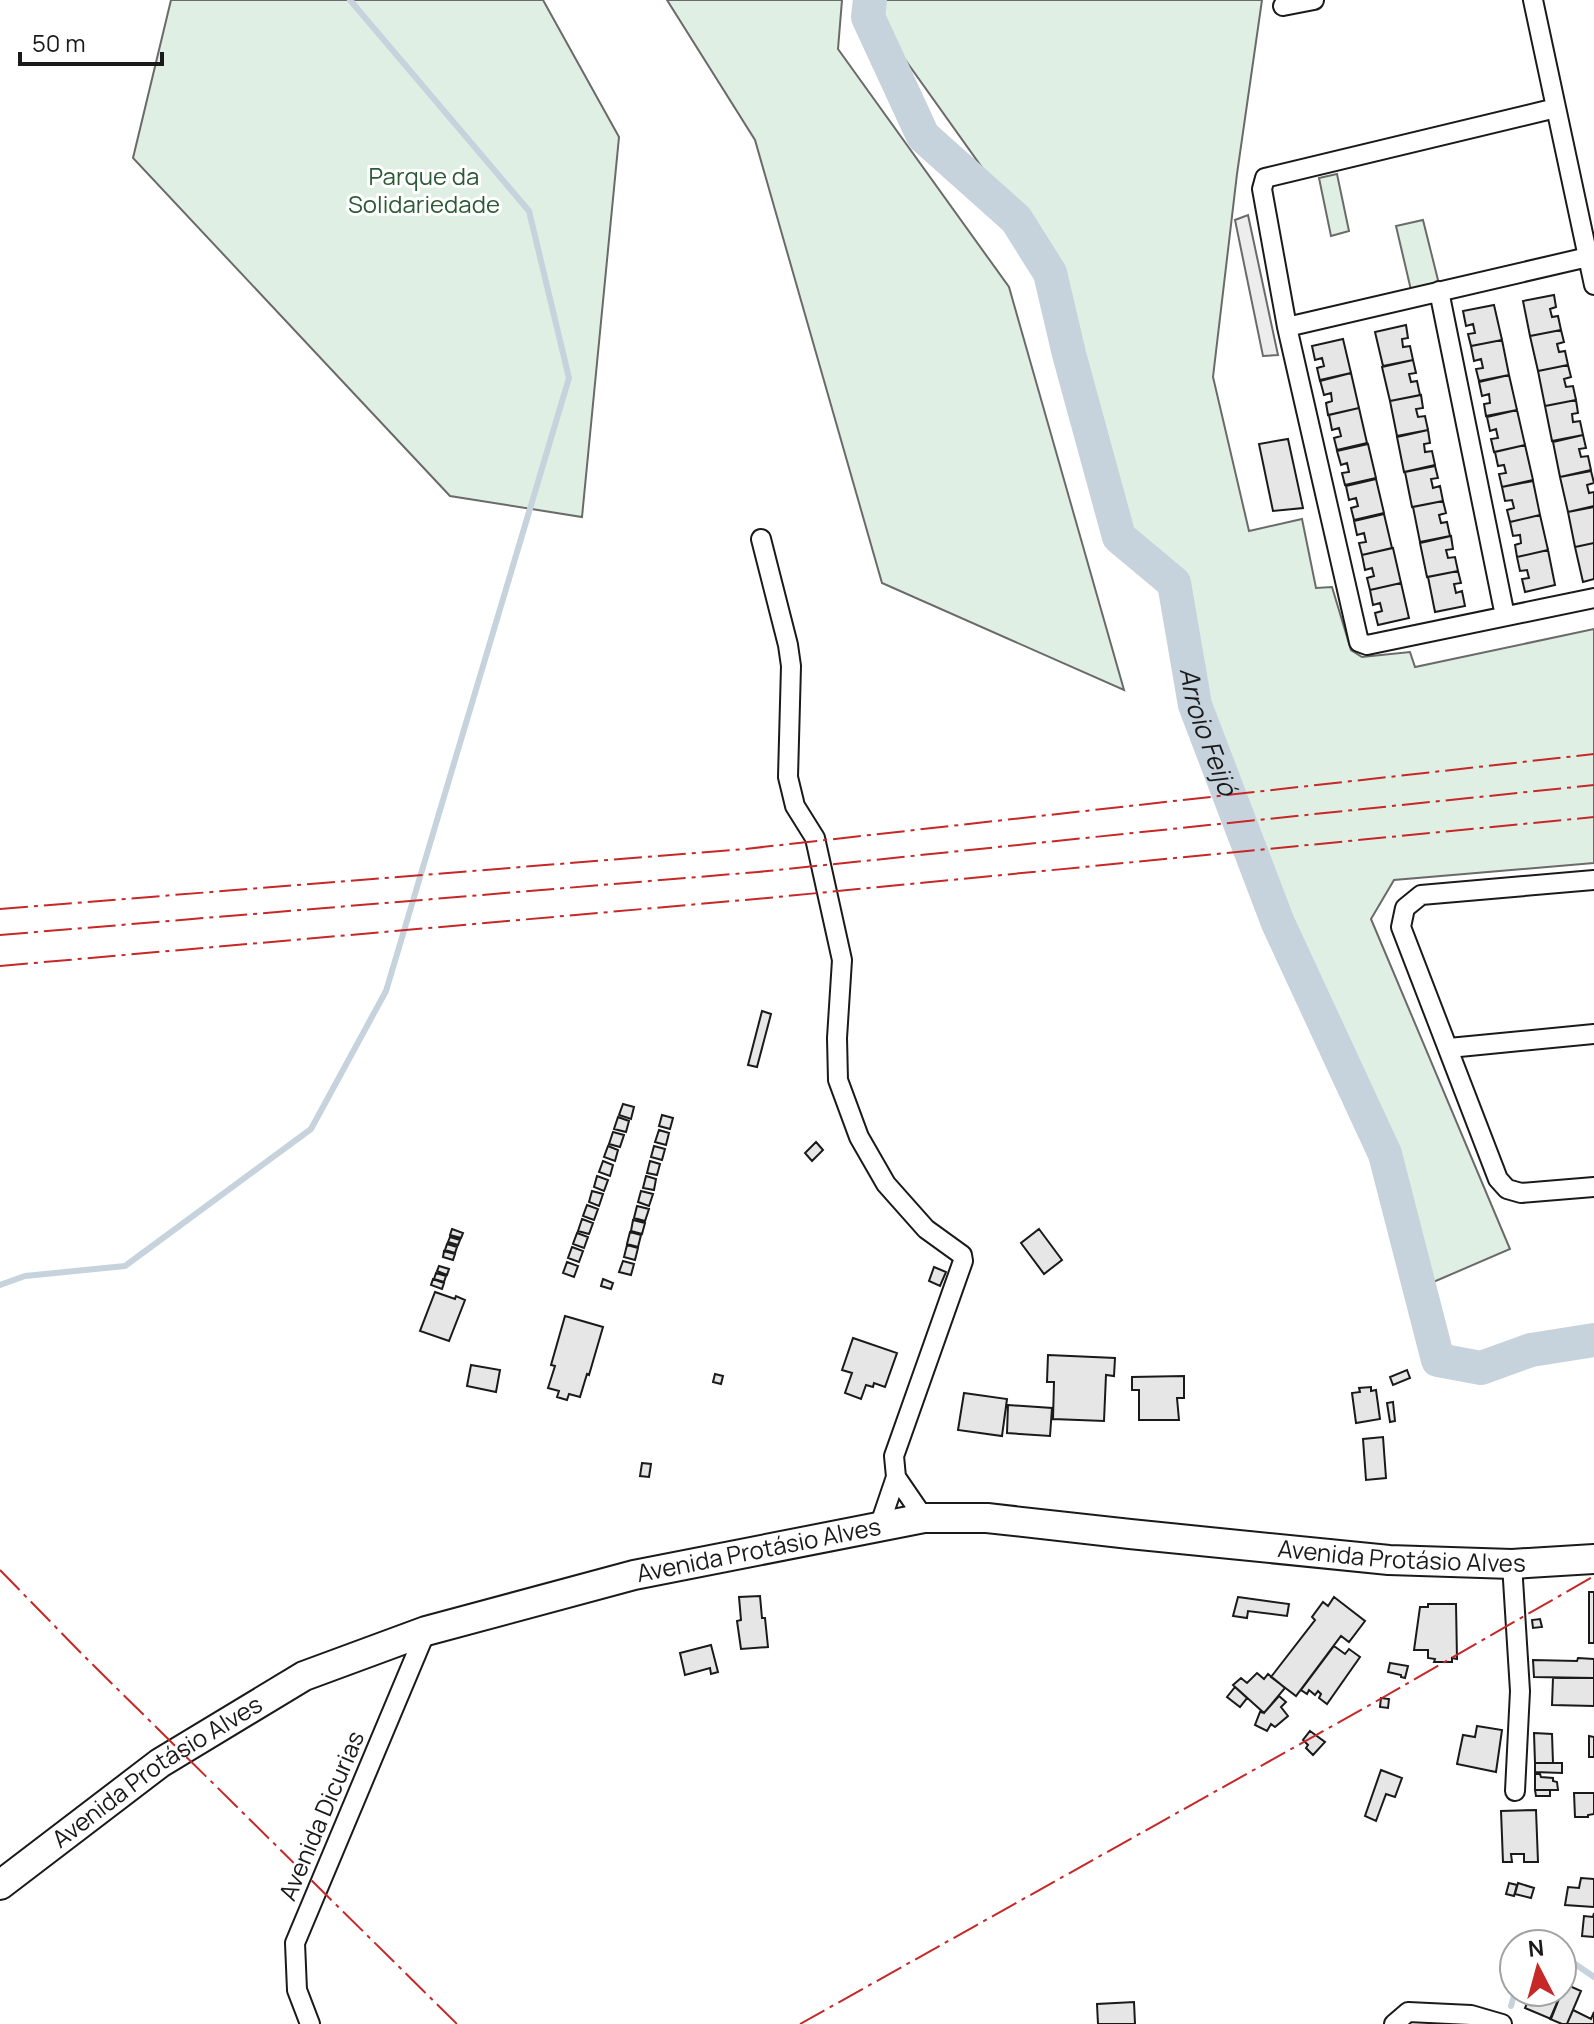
<svg xmlns="http://www.w3.org/2000/svg" width="1594" height="2024" font-family="Manrope,sans-serif">
  <style>
    .green { fill: #e0efe3; stroke: #6a6a6a; stroke-width: 2 }
    .parking { fill: #ededed; stroke: #6a6a6a; stroke-width: 2 }
    .lines { fill: none; stroke-linecap: round; stroke-linejoin: round }
    .stream { stroke: #c6d2dc; stroke-width: 6 }
    .river { stroke: #c6d2dc; stroke-width: 34 }
    .building { fill: #e6e6e6; stroke: #1a1a1a; stroke-width: 2 }
    .street-casing { stroke: #1a1a1a; stroke-width: 22 }
    .primary-casing { stroke: #1a1a1a; stroke-width: 32 }
    .street { stroke: #fff; stroke-width: 18 }
    .primary { stroke: #fff; stroke-width: 28 }
    .power { stroke: #c62828; stroke-width: 2; stroke-dasharray: 28 6 4 6; stroke-linecap: butt }
    .labels { text-anchor: middle; stroke-width: 6; stroke-linejoin: round; paint-order: stroke }
    .park-label { font-size: 24px; fill: #2b5a34; stroke: #fff }
    .street-label { font-size: 24px; fill: #1a1a1a; stroke: #fff }
    .water-label { font-size: 26px; font-style: italic; fill: #1a1a1a; stroke: #fff }
  </style>
  <rect width="100%" height="100%" fill="#fff"/>
  <!-- green -->
  <path class="green" d="M171,0h372l76,137 -37,380 -132,-21 -317,-338z
    M667,0h175l-4,49 171,238 115,403 -242,-107 -127,-443z
    M876,0h386l-25,174 -24,203 36,154 53,-12 14,69 16,-1 19,63 11,7 48,-5 5,15 179,-38v234l-200,17 -23,39 139,330 -86,37 -32,-133 -128,-294 -59,-151 -23,-125 -54,-49 -70,-260 -184,-258z
    M1337,174l12,57 -18,5 -12,-58z
    M1423,220l16,64 -28,6 -15,-64z"/>
  <!-- parking -->
  <path class="parking" d="M1248,215l30,140 -15,1 -28,-136z"/>
  <g class="lines">
    <!-- stream -->
    <path class="stream" d="M0,1285l25,-9 100,-10 186,-137 75,-138 183,-613 -40,-167 -179,-211
      M1530,1944l3,-8 12,8
      M1562,1955l32,22
      M1511,2006l4,-14"/>
    <!-- river -->
    <path class="river" id="s1" d="M870,0l-2,17 55,119 93,83 34,54 19,81 50,183 55,46 21,122 83,218 107,231 53,206 43,8 50,-18 63,-10"/>
  </g>
  <!-- building -->
  <path class="building" d="M1554,295l2,12 -6,2 2,8 6,-1 3,14 -31,6 -7,-35z
    M1494,305l8,35 -31,6 -3,-12 7,-1 -2,-9 -7,2 -3,-15z
    M1406,325l2,13 -6,1 1,8 7,-1 3,14 -30,6 -8,-34z
    M1561,330l3,12 -7,2 2,8 6,-1 3,14 -30,6 -8,-35z
    M1343,339l8,34 -31,8 -3,-13 7,-2 -2,-8 -7,2 -3,-14z
    M1502,340l7,35 -30,6 -3,-12 7,-1 -2,-9 -7,2 -3,-15z
    M1413,360l3,13 -7,1 2,8 6,-1 3,14 -30,6 -8,-34z
    M1568,365l3,12 -7,2 2,8 7,-1 3,14 -31,6 -7,-35z
    M1351,373l8,35 -31,7 -2,-12 6,-2 -1,-8 -7,2 -4,-15z
    M1509,375l8,35 -31,6 -2,-12 6,-1 -1,-9 -7,2 -3,-14z
    M1421,395l2,13 -7,1 2,8 7,-1 3,14 -31,6 -7,-35z
    M1576,400l2,13 -6,1 1,8 7,-1 3,14 -31,6 -7,-35z
    M1359,408l8,35 -30,7 -3,-12 7,-2 -2,-8 -7,2 -3,-15z
    M1517,410l8,35 -31,7 -3,-13 7,-1 -2,-9 -6,2 -3,-14z
    M1428,430l2,13 -6,1 1,8 7,-1 3,14 -31,7 -7,-35z
    M1583,435l3,13 -7,1 2,8 7,-1 3,14 -31,7 -7,-35z
    M1288,439l15,69 -30,3 -14,-67z
    M1368,444l8,34 -31,7 -3,-12 7,-1 -2,-9 -6,2 -4,-14z
    M1525,445l8,35 -31,7 -3,-13 7,-1 -2,-8 -6,1 -3,-14z
    M1435,466l3,12 -7,1 2,9 7,-2 3,15 -31,6 -7,-35z
    M1591,471l3,12 -7,2 2,8 5,-1v14l-26,6 -8,-35z
    M1376,479l8,34 -30,7 -3,-12 7,-2 -2,-8 -7,2 -3,-14z
    M1533,481l7,34 -30,7 -3,-12 7,-2 -2,-8 -7,1 -3,-14z
    M1443,501l3,12 -7,2 2,8 6,-1 3,14 -30,6 -7,-35z
    M1594,507v36l-19,4 -7,-35z
    M1384,514l8,34 -30,7 -3,-12 7,-1 -2,-9 -7,2 -3,-14z
    M1540,515l8,35 -31,7 -2,-12 6,-2 -1,-8 -7,1 -3,-14z
    M1451,536l2,13 -7,1 2,8 7,-1 3,14 -31,6 -7,-34z
    M1594,543v36l-11,3 -8,-35z
    M1393,548l8,35 -31,7 -3,-12 7,-2 -2,-8 -7,2 -3,-15z
    M1548,550l7,35 -30,7 -3,-13 7,-1 -2,-8 -7,1 -3,-14z
    M1458,571l3,12 -7,1 2,9 6,-2 3,15 -30,6 -7,-35z
    M1401,583l8,35 -31,7 -3,-12 7,-2 -2,-8 -7,2 -3,-15z
    M762,1011l9,3 -14,53 -9,-2z
    M623,1104l11,3 -3,12 -12,-4z
    M662,1115l11,3 -3,11 -11,-3z
    M618,1117l11,4 -3,11 -12,-3z
    M659,1130l10,3 -3,12 -11,-3z
    M613,1132l11,3 -4,12 -11,-3z
    M816,1142l7,8 -11,11 -7,-8z
    M608,1146l10,4 -3,11 -11,-4z
    M654,1146l11,3 -3,11 -11,-3z
    M603,1161l10,4 -3,11 -11,-4z
    M650,1161l10,3 -3,11 -10,-2z
    M597,1176l11,4 -4,11 -10,-4z
    M646,1176l10,3 -2,11 -11,-2z
    M592,1191l11,3 -4,12 -10,-4z
    M641,1191l12,3 -4,12 -11,-4z
    M587,1205l11,4 -4,11 -11,-4z
    M637,1206l12,3 -4,12 -11,-3z
    M582,1219l11,4 -4,11 -11,-3z
    M633,1220l12,3 -3,11 -11,-3z
    M452,1229l11,4 -2,5 -11,-3z
    M1039,1229l23,31 -18,14 -23,-31z
    M630,1232l11,3 -3,12 -11,-3z
    M577,1233l11,4 -4,11 -11,-4z
    M450,1237l10,3 -2,5 -10,-3z
    M447,1244l10,3 -2,6 -10,-3z
    M627,1245l11,3 -3,12 -11,-3z
    M572,1247l11,4 -4,11 -11,-4z
    M444,1251l11,3 -2,6 -10,-3z
    M623,1261l11,3 -3,11 -12,-3z
    M567,1262l11,4 -4,11 -11,-4z
    M439,1266l10,3 -2,6 -10,-4z
    M934,1267l12,5 -6,14 -11,-5z
    M436,1273l10,3 -2,6 -10,-3z
    M433,1279l11,4 -2,6 -11,-4z
    M603,1279l10,4 -2,6 -10,-3z
    M435,1292l20,7 1,-3 9,4 -16,41 -29,-10z
    M565,1316l38,11 -14,48 -2,-1 -7,23 -11,-3 -2,6 -10,-3 2,-6 -11,-3 7,-22 -4,-1z
    M853,1338l44,15 -12,34 -11,-4 -1,4 -7,-2 -5,14 -16,-6 7,-20 -10,-3z
    M1048,1355l67,3 -1,18 -8,-1 -2,46 -51,-2 1,-37h-7z
    M471,1365l29,5 -4,22 -29,-6z
    M1407,1370l3,8 -17,7 -3,-8z
    M715,1374l8,2 -2,8 -8,-2z
    M1184,1376v22h-7l2,22h-40v-30h-7v-13z
    M1371,1387v4l5,-1 4,29 -24,4 -4,-30 8,-1 -1,-4z
    M964,1393l43,6 -5,37 -44,-6z
    M1393,1402l2,19 -5,1 -3,-19z
    M1008,1405l44,3 -2,28 -43,-3z
    M1383,1437l3,41 -20,2 -3,-41z
    M642,1463l9,1 -2,13 -9,-1z
    M1589,1592h5v51h-5z
    M760,1596l2,22h3l3,29 -27,2 -4,-28 4,-1 -2,-23z
    M1238,1597l51,7 -2,12 -39,-5 -1,7 -14,-2z
    M1334,1597l31,24 -16,21 -8,-6 -45,60 -25,-19 44,-57 -3,-3 11,-15 5,4z
    M1428,1604h28l1,55 -5,-1v4h-18l1,-3 -7,-1v-8h-14l6,-43h8z
    M1540,1619l2,8 -9,1 -1,-8z
    M711,1645l7,27 -7,2 -1,-6 -25,7 -5,-22z
    M1334,1646l11,8 4,-5 11,8 -33,47 -8,-6 2,-4 -3,-3 -3,4 -6,-5 -2,4 -6,-4z
    M1578,1658l16,1v19l-60,-1 -1,-17 44,1z
    M1390,1663l18,3 -3,12 -4,-1v-2l-13,-3z
    M1257,1673l7,6 4,-5 17,14 -21,25 -31,-28 8,-7 6,5z
    M1553,1678h41v28l-42,-1z
    M1235,1687l12,11 -7,9 -13,-10z
    M1279,1696l7,6 -5,5 7,9 -13,11 -4,-3 -4,7 -12,-6 5,-13 4,1z
    M1381,1698l8,1 -1,9 -8,-1z
    M1477,1726l25,4 -6,42 -39,-8 6,-29 12,2z
    M1310,1731l15,11 -12,13 -7,-7 2,-3 -5,-5z
    M1534,1733l18,1 1,29h-18z
    M1589,1736l5,1v20h-5z
    M1535,1763h27v10l-27,-1z
    M1381,1770l21,8 -7,19 -9,-3 -10,27 -11,-5z
    M1535,1774h5l1,3 12,1v3l4,1 1,8h-23z
    M1535,1790h15v6h-14z
    M1574,1793h20v21l-6,1v2h-13z
    M1536,1810l2,52h-14v-8h-13l1,8h-9l-2,-51z
    M1581,1878l13,1v28l-29,-2 3,-18 11,1z
    M1509,1883l8,2 -3,11 -8,-2z
    M1518,1883l16,5 -3,10 -16,-4z
    M1594,1913v24l-12,-1 2,-20 9,1z
    M1565,1984l16,7 -14,33h-5l-12,-5z
    M1532,1992l29,2 -10,25 -26,-11z
    M1134,2002l1,22h-37l-1,-20z
    M1573,2010l18,9 3,-7v12h-27z"/>
  <g class="lines">
    <defs>
      <path id="street" d="M1533,0l61,285
        M1283,6l31,-6
        M1556,108l-291,70 -3,11 25,138 72,315 8,3 227,-47
        M1439,291l66,325
        M1287,327l301,-70
        M761,539l27,106 3,21 -3,111 7,29 20,32 27,122 -5,78 1,42 21,57 27,47 40,45 36,26 1,6 -69,195 2,21 -17,50
        M1594,880l-173,15 -16,13 -4,19 97,252 9,10 14,4 73,-6
        M1449,1048l145,-14
        M896,1477l28,41
        M1512,1564l8,127 -5,100
        M310,2024l-13,-34 -2,-47 131,-312
        M1394,2024l14,-12 63,3 31,9"/>
      <g id="primary">
        <path id="s2" d="M0,1885l160,-122 144,-87 122,-45 208,-56 290,-57h63l143,16 259,26 123,4 82,-5"/>
      </g>
    </defs>
    <!-- street casing -->
    <use href="#street" class="street-casing"/>
    <!-- primary casing -->
    <use href="#primary" class="primary-casing"/>
    <!-- street -->
    <use href="#street" class="street"/>
    <!-- primary -->
    <use href="#primary" class="primary"/>
    <!-- power -->
    <path class="power" d="M0,909l745,-60 849,-95
      M0,935l758,-63 836,-87
      M0,966l767,-68 827,-81
      M0,1570l82,84 375,370
      M800,2024l568,-318 226,-130"/>
  </g>
  <g class="labels">
    <!-- park labels -->
    <g class="park-label">
      <text x="424" y="185">Parque da<tspan x="424" dy="28">Solidariedade</tspan></text>
    </g>
    <!-- street labels -->
    <g class="street-label">
      <text dy="8" stroke="none"><textPath href="#s2" startOffset="842">Avenida Protásio Alves</textPath></text>
      <text dy="8" stroke="none"><textPath href="#s2" startOffset="1490">Avenida Protásio Alves</textPath></text>
      <text dy="8" stroke="none"><textPath href="#s2" startOffset="194">Avenida Protásio Alves</textPath></text>
      <text transform="translate(322 1816) rotate(-67)" y="8">Avenida Dicurias</text>
    </g>
    <!-- water labels -->
    <g class="water-label">
      <text dy="9" stroke="none"><textPath href="#s1" startOffset="834">Arroio Feijó</textPath></text>
    </g>
  </g>
  <!-- north arrow -->
  <g transform="translate(1538 1968) rotate(354)"><circle r="38" fill="#ffffff" stroke="#a3a3a3" stroke-width="2"/>
  <path d="M0-6L14 30L0 20L-14 30Z" fill="#c62828"/>
  <text y="-12" font-size="22" font-weight="bold" text-anchor="middle" fill="#1a1a1a">N</text>
  </g>
  <!-- scale -->
  <path d="M20 52v12h142v-12" fill="none" stroke="#1a1a1a" stroke-width="4"/>
  <text x="32" y="52" font-size="24" fill="#1a1a1a" stroke="#ffffff" stroke-width="6" paint-order="stroke">50 m</text>
</svg>
